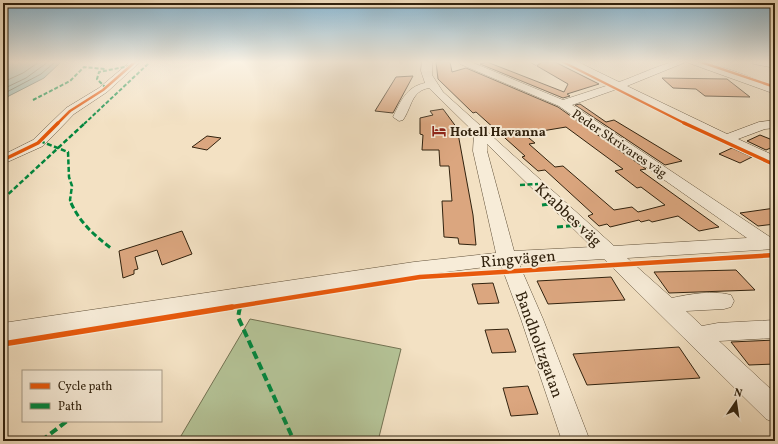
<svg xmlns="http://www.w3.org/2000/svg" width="778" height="444" font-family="Vollkorn,serif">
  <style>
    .green { fill: #b5c498; stroke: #737353 }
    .water { fill: #9bbdb5; stroke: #717f72 }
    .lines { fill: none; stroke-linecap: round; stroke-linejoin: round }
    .shore { stroke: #667062; stroke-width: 1 }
    .building { fill: #dba67f; stroke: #31220e; fill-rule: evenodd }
    .minor-casing { stroke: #62523b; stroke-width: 1 }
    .minor { fill: #f7ecd8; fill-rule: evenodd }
    .quiet-far3 { stroke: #00873e; stroke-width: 2; stroke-dasharray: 4 2; stroke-linecap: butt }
    .quiet-far2 { stroke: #00873e; stroke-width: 2.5; stroke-dasharray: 5 2.5; stroke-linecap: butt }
    .quiet-far1 { stroke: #00873e; stroke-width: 3; stroke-dasharray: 6 3; stroke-linecap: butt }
    .quiet { stroke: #00873e; stroke-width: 4; stroke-dasharray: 8 4; stroke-linecap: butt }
    .cycleway-far3-casing { stroke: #f7ecd8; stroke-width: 4 }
    .cycleway-far2-casing { stroke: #f7ecd8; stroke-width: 5.5 }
    .cycleway-far1-casing { stroke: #f7ecd8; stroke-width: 7 }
    .cycleway-casing { stroke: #f7ecd8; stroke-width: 8 }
    .cycleway-far3 { stroke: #e8590c; stroke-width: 2.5 }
    .cycleway-far2 { stroke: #e8590c; stroke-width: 3.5 }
    .cycleway-far1 { stroke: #e8590c; stroke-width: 4.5 }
    .cycleway { stroke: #e8590c; stroke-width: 5.5 }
    .labels { text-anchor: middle; stroke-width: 4; stroke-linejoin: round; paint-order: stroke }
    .far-poi-label { font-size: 13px; font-weight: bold; fill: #31220e; stroke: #f7ecd8; text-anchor: start }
    .far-street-label { font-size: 13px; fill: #31220e; stroke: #f7ecd8 }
    .street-label { font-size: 16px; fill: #31220e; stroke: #f7ecd8 }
  </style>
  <rect width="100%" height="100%" fill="#f3e1c3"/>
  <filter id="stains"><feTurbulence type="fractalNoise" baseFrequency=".005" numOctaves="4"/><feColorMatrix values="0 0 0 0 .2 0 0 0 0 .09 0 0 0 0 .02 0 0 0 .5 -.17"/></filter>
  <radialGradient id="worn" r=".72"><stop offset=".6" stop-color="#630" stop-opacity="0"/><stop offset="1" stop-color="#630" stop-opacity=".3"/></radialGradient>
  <!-- green -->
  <path class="green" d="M250,319l151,30 -23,92h-200z"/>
  <!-- water -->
  <path class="water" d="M3,62h58l-17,16 -41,21z"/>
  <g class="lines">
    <!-- shore -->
    <path class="shore" d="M3,82l20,-9 16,-11
      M3,89l23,-11 22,-16
      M3,94l38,-20 14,-12"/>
  </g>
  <!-- building -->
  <path class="building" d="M436,62h14l2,10 14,-4 92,39 88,62 -6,1 79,57 -20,4 -21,-15 -26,6 -3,-2 -8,2 -2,-2 -29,7 -3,-3 -8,2 -11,-10 5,-2 -48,-44 -7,1 -16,-14 3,-1 -49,-44 -3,1 -35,-34zM566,127l57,42 -8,2 22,17 4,-1 24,18 -27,7 -6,-5 -18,3 -51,-44 -8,1 -26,-23 6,-1 -11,-9z
    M487,62l77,30 4,-8 -31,-18 5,-4h13l44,22 -32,10 3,2 -7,2 -83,-34z
    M413,76l-20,37 -18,-2 21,-34z
    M662,78l65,1 23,18 -45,-1 -9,-7 -23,-1z
    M580,104l26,18 8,-2 68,41 -17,4 -90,-60z
    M443,109l14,19 16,87 3,30 -17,-1 -1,-6 -14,-1 -2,-36h10l-3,-35h-9l-1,-16h-17l1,-15 -3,-1v-16l13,-3 -3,-4z
    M760,135l15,6v5l-9,4 -19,-9z
    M207,136l14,2 -14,12 -15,-3z
    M732,148l20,9 -12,6 -21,-9z
    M775,208v16l-17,2 -18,-13z
    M182,231l10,23 -30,11 -5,-15 -22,7 3,12 -4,1v4l-11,4 -4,-27z
    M736,270l19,20 -86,3 -15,-21z
    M611,277l14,23 -77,4 -11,-23z
    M493,283l6,20 -21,1 -6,-20z
    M508,329l8,23 -24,1 -7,-23z
    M775,340v24l-26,1 -18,-23z
    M679,347l21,31 -113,7 -14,-31z
    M528,386l10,28 -27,2 -8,-28z"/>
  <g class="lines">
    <defs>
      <path id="minor" d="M130,62h10l-33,30 -33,22 -31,32 -40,18v-9l30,-15 33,-32 33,-20z
        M422,62h10v13l11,17 171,154 133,-8 -188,-132 -99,-42 -2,-2h13l92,38 46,-15 -41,-21 -2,-2h12l41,20c15,-5 42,-18 55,-20 31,-5 73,14 101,25v7l-89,-32 -59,24 100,48 32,-12 16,-2v8l-10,1 -27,10 37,17v9l-54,-23 -104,-53 -45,16 198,132h5v12l-148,9 45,40c17,-4 42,-8 59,-3l3,6 -3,6 -7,2 -38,2 16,15 16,-3 57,-3v18l-56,3 56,52v30l-9,-4 -162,-160 -85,5 24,55 47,122h-28l-41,-122 -20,-54 -87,11 -411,65v-18l411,-61 82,-9 -23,-102 1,-19 -45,-44c-18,3 -17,19 -26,32l-4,1 -6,-4c8,-16 13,-30 32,-34l-4,-12zM487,144l105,103 -78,4 -27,-100z
        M530,62h11l-5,3z
        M752,62h23v6l-21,-4z"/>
    </defs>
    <!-- minor casing -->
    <use href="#minor" class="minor-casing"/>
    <!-- minor -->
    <use href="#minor" class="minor"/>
    <!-- quiet-far3 -->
    <path class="quiet-far3" d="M106,88l-9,-9 2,-7 30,-6
      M33,100l37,-19 14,-14 21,2
      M84,124l66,-62"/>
    <!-- quiet-far2 -->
    <path class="quiet-far2" d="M40,141l28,11 1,25 3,9 -2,14 2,4
      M520,185l18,-1
      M3,199l82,-76
      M552,204l5,-1"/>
    <!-- quiet-far1 -->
    <path class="quiet-far1" d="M71,203c10,21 23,32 41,46
      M542,205l15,-2
      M557,227l24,-2
      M240,308v-2"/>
    <!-- quiet -->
    <path class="quiet" d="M240,307l-2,10 56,124
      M41,441l26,-20"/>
    <defs>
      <path id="cycleway-far3" d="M563,62l123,62
        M701,62l74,25
        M57,124l13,-13 33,-21 32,-28"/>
      <path id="cycleway-far2" d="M684,123l91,42
        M3,160l35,-17 20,-20"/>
      <path id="cycleway-far1" d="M226,308l194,-31 355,-22"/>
      <path id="cycleway" d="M3,344l229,-37"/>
    </defs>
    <!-- cycleway-far3 casing -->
    <use href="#cycleway-far3" class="cycleway-far3-casing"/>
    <!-- cycleway-far2 casing -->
    <use href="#cycleway-far2" class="cycleway-far2-casing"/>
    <!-- cycleway-far1 casing -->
    <use href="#cycleway-far1" class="cycleway-far1-casing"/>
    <!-- cycleway casing -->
    <use href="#cycleway" class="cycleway-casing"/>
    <!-- cycleway-far3 -->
    <use href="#cycleway-far3" class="cycleway-far3"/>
    <!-- cycleway-far2 -->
    <use href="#cycleway-far2" class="cycleway-far2"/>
    <!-- cycleway-far1 -->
    <use href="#cycleway-far1" class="cycleway-far1"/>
    <!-- cycleway -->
    <use href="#cycleway" class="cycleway"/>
  </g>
  <!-- sky -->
  <linearGradient id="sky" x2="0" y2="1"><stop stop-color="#89b8d4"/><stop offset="0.5" stop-color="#faf2e4"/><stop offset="1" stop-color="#faf2e4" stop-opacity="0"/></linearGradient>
  <rect width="778" height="124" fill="url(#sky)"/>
  <!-- icons -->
  <defs>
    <symbol id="hotel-bare" viewBox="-9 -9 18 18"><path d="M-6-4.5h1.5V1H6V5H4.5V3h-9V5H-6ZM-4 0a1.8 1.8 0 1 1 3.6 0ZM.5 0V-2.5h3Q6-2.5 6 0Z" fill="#8f2418" stroke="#f7ecd8" stroke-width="2.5" paint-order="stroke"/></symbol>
  </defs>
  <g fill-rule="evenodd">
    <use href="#hotel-bare" x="429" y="121" width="20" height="20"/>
  </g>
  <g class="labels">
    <!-- far-poi labels -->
    <g class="far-poi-label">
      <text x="450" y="136">Hotell Havanna</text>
    </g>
    <!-- far-street labels -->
    <g class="far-street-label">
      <text transform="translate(620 143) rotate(34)" y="5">Peder Skrivares väg</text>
    </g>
    <!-- street labels -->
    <g class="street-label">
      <text transform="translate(569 214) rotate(43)" y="6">Krabbes väg</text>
      <text transform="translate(518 258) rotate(-5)" y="6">Ringvägen</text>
      <text transform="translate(540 344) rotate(70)" y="6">Bandholtzgatan</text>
    </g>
  </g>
  <!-- margin -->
  <rect width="778" height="444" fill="none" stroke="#f3e1c3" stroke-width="16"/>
  <rect x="4" y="4" width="770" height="436" fill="none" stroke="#31220e" stroke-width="2"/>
  <rect x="8" y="8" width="762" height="428" fill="none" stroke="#31220e"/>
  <!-- legend -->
  <rect x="22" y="370" width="140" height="52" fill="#f7ecd8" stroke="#a89b87"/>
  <rect x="30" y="383" width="20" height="6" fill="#e8590c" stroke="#a89b87"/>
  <text x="58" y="390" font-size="12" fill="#31220e">Cycle path</text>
  <rect x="30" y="403" width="20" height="6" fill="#00873e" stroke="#a89b87"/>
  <text x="58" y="410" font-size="12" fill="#31220e">Path</text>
  <!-- north arrow -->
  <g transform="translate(736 402) rotate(13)" stroke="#f7ecd8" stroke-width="3" paint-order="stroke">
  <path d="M0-3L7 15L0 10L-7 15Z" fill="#31220e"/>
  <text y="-6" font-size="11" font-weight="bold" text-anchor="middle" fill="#31220e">N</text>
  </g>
  <rect width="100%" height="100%" filter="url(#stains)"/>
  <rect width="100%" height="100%" fill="url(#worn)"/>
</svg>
